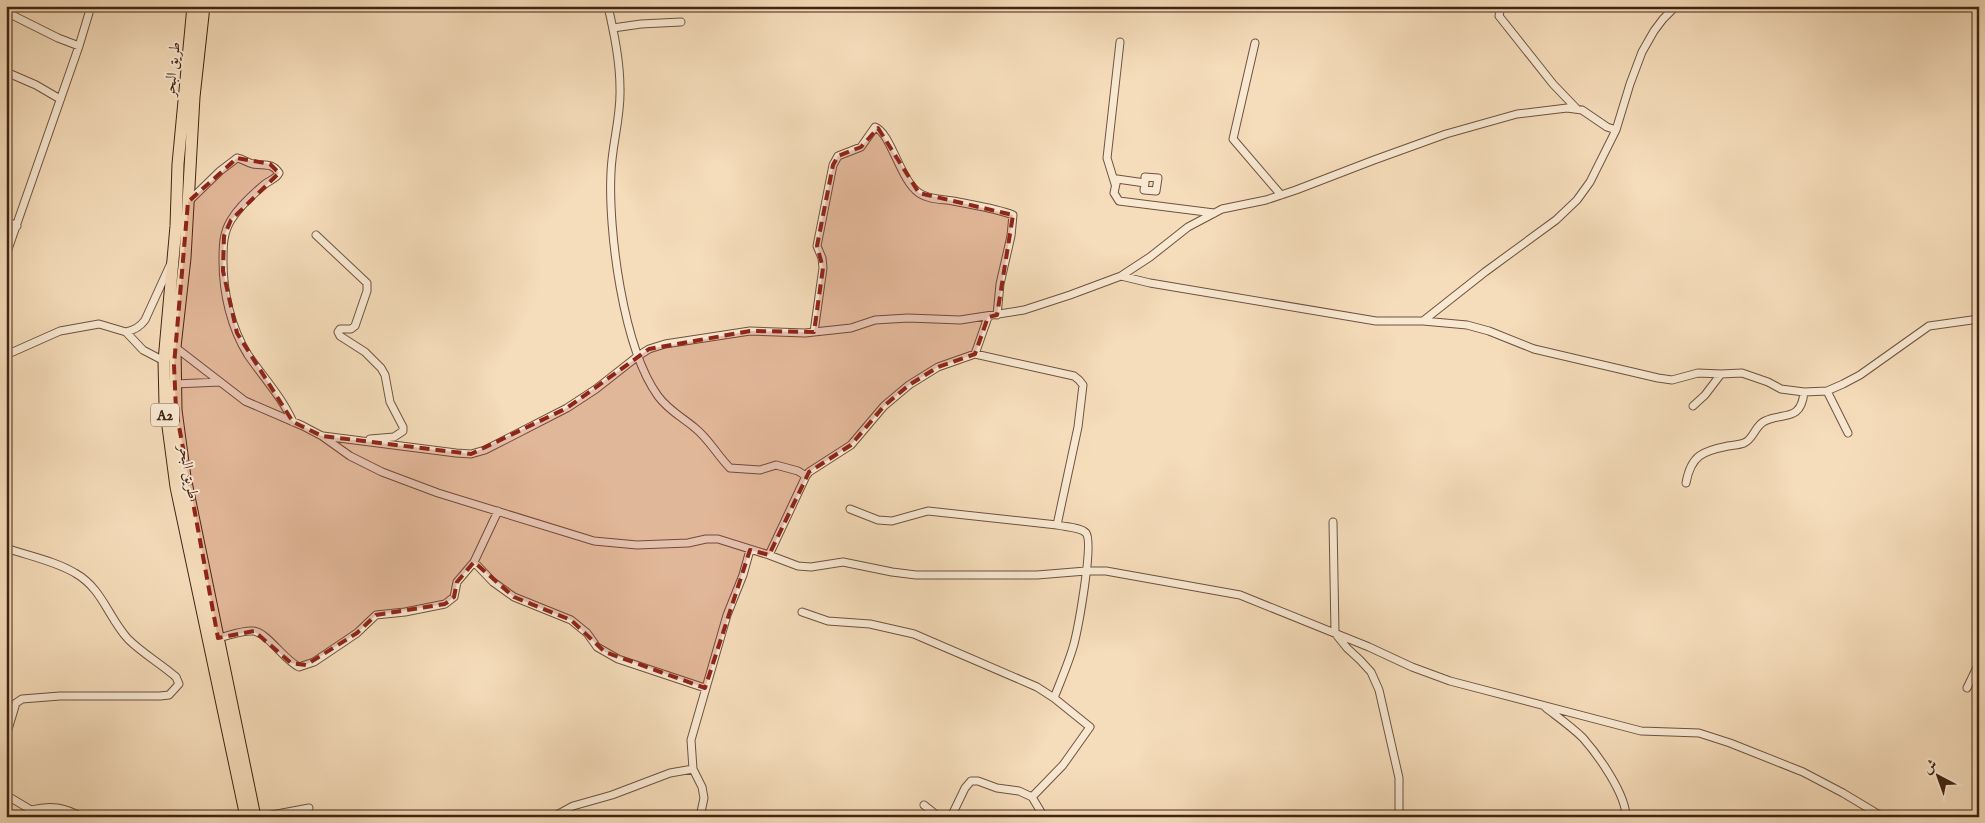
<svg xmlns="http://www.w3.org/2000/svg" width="1985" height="823" font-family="'IM FELL English',Amiri,serif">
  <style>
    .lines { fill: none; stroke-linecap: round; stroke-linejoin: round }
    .minor-casing { stroke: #6f523d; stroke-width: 9 }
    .tertiary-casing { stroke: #6f523d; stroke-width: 11 }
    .trunk-casing { stroke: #422413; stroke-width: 13 }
    .minor { stroke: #f8e8d2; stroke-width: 7 }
    .tertiary { stroke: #f8e8d2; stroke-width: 9 }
    .trunk { stroke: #f5dcba; stroke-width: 11 }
    .marked { fill: #8f2418; fill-opacity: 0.2; stroke: #8f2418; stroke-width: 4; stroke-dasharray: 10 6; stroke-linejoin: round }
    .labels { text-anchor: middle; stroke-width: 4; stroke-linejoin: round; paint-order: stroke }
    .shield { fill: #f8e8d2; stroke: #795f4c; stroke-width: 1 }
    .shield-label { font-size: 14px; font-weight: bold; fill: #422413 }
    .street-label { font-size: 15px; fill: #422413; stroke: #f8e8d2 }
  </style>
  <rect width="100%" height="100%" fill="#f5dcba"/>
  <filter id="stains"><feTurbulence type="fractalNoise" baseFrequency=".004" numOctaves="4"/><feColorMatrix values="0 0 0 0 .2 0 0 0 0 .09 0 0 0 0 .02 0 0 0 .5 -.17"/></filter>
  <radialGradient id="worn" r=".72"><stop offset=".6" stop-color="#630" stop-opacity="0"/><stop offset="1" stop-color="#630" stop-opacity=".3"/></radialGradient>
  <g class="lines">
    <defs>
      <path id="minor" d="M608,6c6,27 12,55 12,83 1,28 -8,55 -9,83 -3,58 12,176 47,224 10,14 24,21 37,32 14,11 22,27 35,40l30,2 16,-5 22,6 8,5
        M1501,6l-2,10 54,68 23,24
        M1676,6l-13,13 -9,12 -12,21 -12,32 -14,46 -26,52 -13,18 -21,20 -71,52 -62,49 44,4 22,6 45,18 124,29 14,2 26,-7 23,1
        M6,12l52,26 21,8
        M613,28l28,-4 40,-2
        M1255,43l-22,96 48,56
        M6,72l30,13 24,14
        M1145,183l-1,7 12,1 2,-13 -13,-1v6l-28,-4 -3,14 5,8 95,12
        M1115,184l-8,-26 13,-116
        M188,202l32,-31 17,-13c7,1 10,5 16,6 11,2 19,-2 26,9 -3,6 -9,7 -14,11 -12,10 -26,23 -34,36 -8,13 -8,26 -8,41 0,32 8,67 25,94 15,22 34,42 45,67
        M6,221l11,5
        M316,235l51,48v8l-12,35 -4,3h-11l-2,3 2,4 25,16 16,16 4,7 5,27 13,25v4l-9,6 -24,2
        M6,255l73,-209 10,-33 -1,-7
        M1121,276l29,7 226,38h47
        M988,317l-13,37 99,22 5,4 4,5 -5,42 -21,98c8,2 24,2 29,8 8,10 -8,95 -12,111 -5,18 -13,36 -20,54
        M126,332c9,-2 14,-5 19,-12l26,-57
        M814,332l9,-64 -1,-10 -5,-12 16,-81 5,-9 23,-9 14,-20c16,6 25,53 44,66 10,7 23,6 34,8 19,4 42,7 60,14l-2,21 -11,48 -3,31
        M175,347l70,54 58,25 19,10 28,20 32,16 56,21 156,48 43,4 51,-2 18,-4h12l51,16 29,11 13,1 32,-5 49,10 24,3h121l49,-4h20l134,24 129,52 43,20 38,14 191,50 58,2 31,10 73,29 40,21 40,24
        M6,355l54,-24 39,-7 27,8 17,18 21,11
        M175,384l45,-2
        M1693,406l12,-11 16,-21 21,-1 26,9 13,7 23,3
        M1848,433l-21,-42 16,-7 17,-9 69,-49 50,-7
        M323,436l133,17 15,1 14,-4 82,-42 29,-19 42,-33 11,-7 16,-5 85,-13 55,2 46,-5 24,-8 33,-2 52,2 64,-10 46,-15 51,-19 29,-19 38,-30 34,-18 44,-9 30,-10 78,-30 72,-26 71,-20 50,-6 15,2 25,17 9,3
        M1686,483c5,-28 17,-32 42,-37 5,-1 11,-1 16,-3 10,-4 11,-18 21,-22 17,-9 36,2 39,-29l23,-1
        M850,509l28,11 14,1 36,-10 129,14
        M1333,522l2,111 12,15 13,12 11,12 8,18 20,88v39
        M6,548c23,8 49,13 69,25 27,15 33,44 53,66 14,14 33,25 48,38l3,7 -10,11 -9,1h-100l-38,3 -6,4 -10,33
        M769,555l37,-79 3,-4 42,-27 33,-39 25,-21 29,-18 37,-13
        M474,562l19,20 21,15 57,23 16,13 10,14 21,12 87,29
        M802,612l26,9 42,3 44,10 123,53 17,11 36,29 -27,38 -31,32 12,20
        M218,638c10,-2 24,-8 35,-7 14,1 31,29 46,36l15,-5 43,-29 19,-18 29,-3 40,-8 9,-7 3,-15 17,-20 24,-51
        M1967,688l12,-25
        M1546,708c13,10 26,19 37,30 15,17 43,56 43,79
        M6,795l25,15c20,-5 33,-3 51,7
        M924,805l15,12
        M261,817l48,-9
        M553,817l20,-11 39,-11 58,-22 23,-4
        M700,817l4,-19 -2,-11 -9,-18 -2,-29 36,-125 16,-40 7,-25
        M951,817l14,-29 6,-7h7l19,7 22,3 13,6"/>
      <path id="tertiary" d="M1977,6l2,5"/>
      <path id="trunk" d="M193,6l-15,158 -2,62 -12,135 1,43 11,83 70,330
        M204,6l-10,91 -9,161 -10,89 1,63 9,67 70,340"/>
    </defs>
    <!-- minor casing -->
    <use href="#minor" class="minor-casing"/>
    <!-- tertiary casing -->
    <use href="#tertiary" class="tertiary-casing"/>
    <!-- trunk casing -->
    <use href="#trunk" class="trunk-casing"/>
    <!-- minor -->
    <use href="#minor" class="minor"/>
    <!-- tertiary -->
    <use href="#tertiary" class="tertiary"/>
    <!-- trunk -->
    <use href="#trunk" class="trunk"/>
  </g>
  <!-- marked area -->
  <path class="marked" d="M878,128l41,65 94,22 -16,100 -9,2 -13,37 -37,13 -29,18 -25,21 -33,39 -42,27 -40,83 -19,-5 -45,138 -100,-36 -34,-32 -57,-23 -40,-35 -17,20 -3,15 -9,7 -69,11 -19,18 -51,32 -15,-2 -37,-32 -36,7 -42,-228 -2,-45 14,-163 49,-44 33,6 9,9 -48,47 -7,16 -1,35 14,62 56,89 29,14 149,18 96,-46 82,-59 101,-18 64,1 9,-64 -6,-22 16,-81 5,-9 23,-9z"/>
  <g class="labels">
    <!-- shield labels -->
    <rect class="shield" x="151" y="403.5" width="28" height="23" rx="4"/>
    <g class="shield-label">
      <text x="165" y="420">A2</text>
    </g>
    <!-- street labels -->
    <g class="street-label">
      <text transform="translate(172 69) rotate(-84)" y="5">طريق البحر</text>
      <text transform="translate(189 472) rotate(80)" y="5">طريق البحر</text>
    </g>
  </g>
  <!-- margin -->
  <rect width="1985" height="823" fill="none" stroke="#f5dcba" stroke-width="25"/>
  <rect x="8" y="8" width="1970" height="808" fill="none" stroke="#422413" stroke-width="2.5"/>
  <rect x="12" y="12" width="1960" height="798" fill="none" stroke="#422413"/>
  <!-- north arrow -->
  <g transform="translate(1938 776) rotate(319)" stroke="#f8e8d2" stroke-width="4" paint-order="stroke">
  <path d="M0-4L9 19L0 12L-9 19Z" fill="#422413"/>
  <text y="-8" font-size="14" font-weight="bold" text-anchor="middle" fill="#422413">ش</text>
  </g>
  <rect width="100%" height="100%" filter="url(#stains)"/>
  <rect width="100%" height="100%" fill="url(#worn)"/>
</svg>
